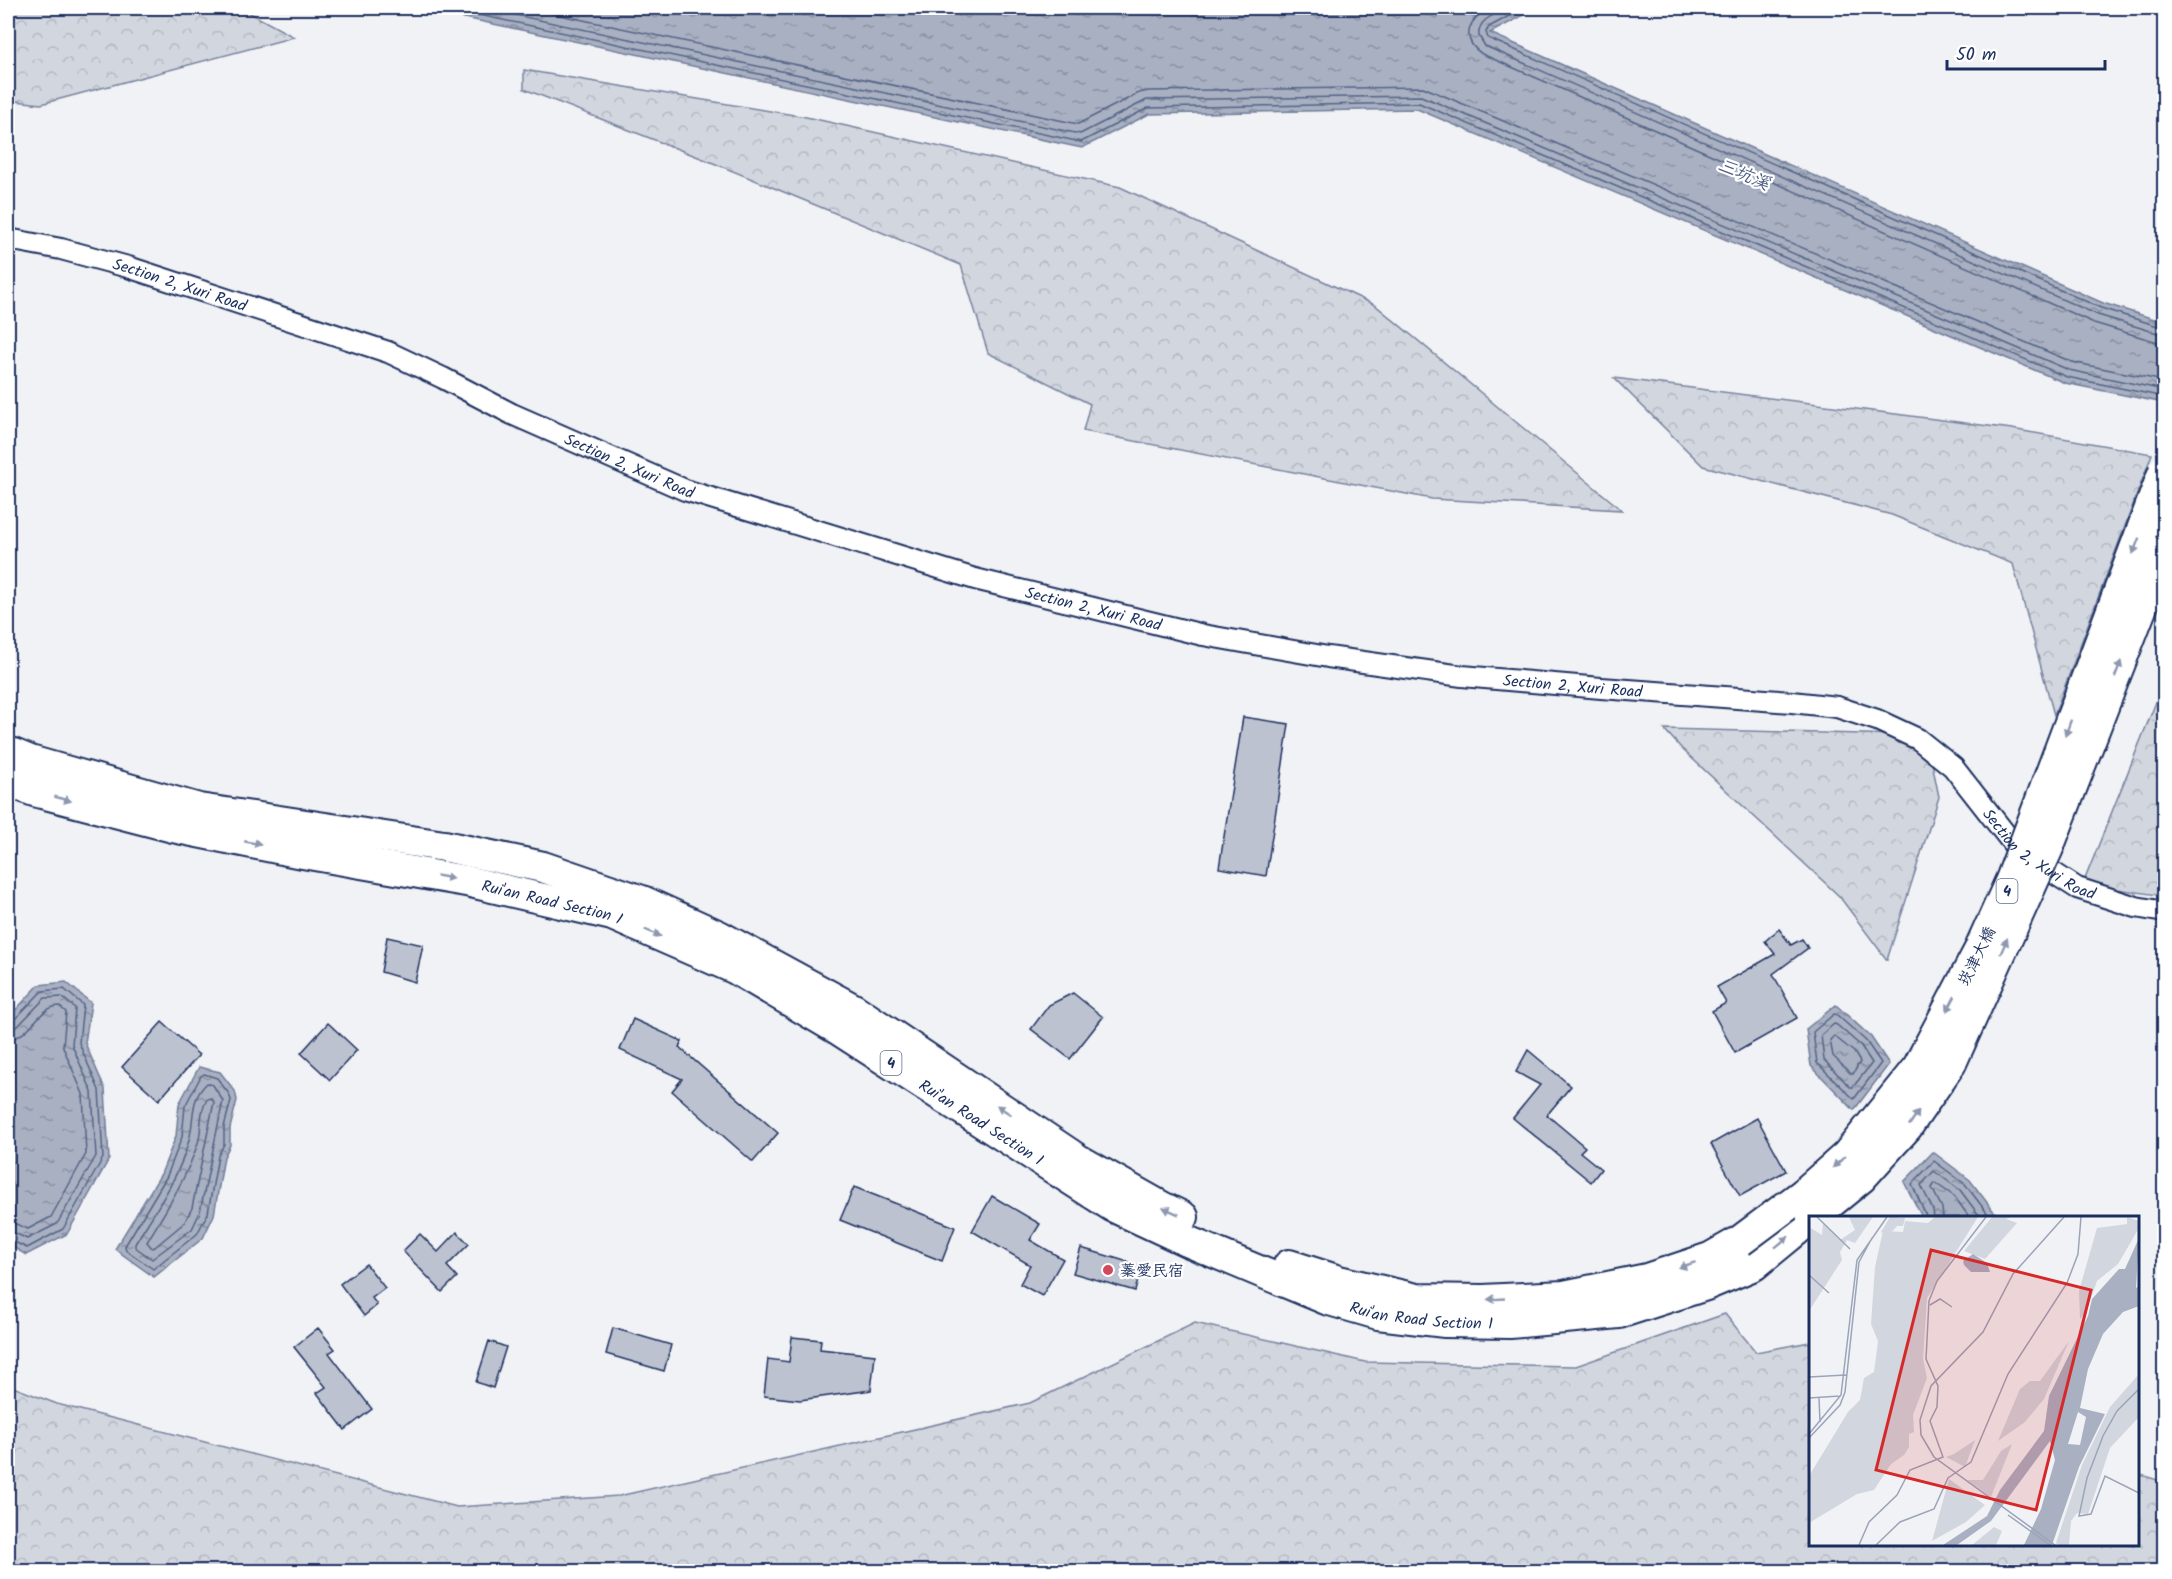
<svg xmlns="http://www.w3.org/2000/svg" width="2172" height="1579" font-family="Kalam,'LXGW WenKai TC',sans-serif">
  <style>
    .forest { fill: url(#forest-crowns); stroke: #76829e; stroke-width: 1.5 }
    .water { fill: url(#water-ripples); stroke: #707c9a; stroke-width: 1.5 }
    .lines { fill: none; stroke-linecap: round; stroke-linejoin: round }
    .shore { stroke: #536386; stroke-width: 1.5 }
    .building { fill: #bcc2d0; stroke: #1b2f5e; stroke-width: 1.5 }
    .minor-casing { stroke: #1b2f5e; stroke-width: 24 }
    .primary-casing { stroke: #1b2f5e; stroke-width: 34 }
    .minor { stroke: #fff; stroke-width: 20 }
    .primary { stroke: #fff; stroke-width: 30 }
    .primary-bridge-casing { stroke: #1b2f5e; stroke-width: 34; stroke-linecap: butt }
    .primary-bridge { stroke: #fff; stroke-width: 30 }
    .oneway { fill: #8d97ae }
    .poi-dot { fill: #d1495b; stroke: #fff; stroke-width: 2 }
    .labels { text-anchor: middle; stroke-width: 4.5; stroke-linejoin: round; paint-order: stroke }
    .shield { fill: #fff; stroke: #5f6d8e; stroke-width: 1.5 }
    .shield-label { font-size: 15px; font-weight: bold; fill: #1b2f5e }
    .street-label { font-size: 16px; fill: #1b2f5e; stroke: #fff }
    .poi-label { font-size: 16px; fill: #1b2f5e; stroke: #fff; text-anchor: start }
    .water-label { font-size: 18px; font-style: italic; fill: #4c5c81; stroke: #fff }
    .inset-road { fill: none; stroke: #9ba4b9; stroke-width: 1.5 }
    .view { fill: #d62828; fill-opacity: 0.15; stroke: #d62828; stroke-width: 3 }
    .inset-edge { fill: none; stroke: #1b2f5e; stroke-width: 3 }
  </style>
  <defs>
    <pattern id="forest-crowns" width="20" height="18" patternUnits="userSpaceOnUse" patternTransform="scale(1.5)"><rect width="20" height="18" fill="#d2d6df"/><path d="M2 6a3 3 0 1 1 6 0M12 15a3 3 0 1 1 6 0" fill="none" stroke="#b4b8c2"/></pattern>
    <pattern id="water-ripples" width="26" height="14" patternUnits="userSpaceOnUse" patternTransform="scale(1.5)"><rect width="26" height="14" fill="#a8b0c2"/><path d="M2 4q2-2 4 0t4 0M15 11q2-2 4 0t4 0" fill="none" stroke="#8890a1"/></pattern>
  </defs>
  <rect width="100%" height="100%" fill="#f1f2f5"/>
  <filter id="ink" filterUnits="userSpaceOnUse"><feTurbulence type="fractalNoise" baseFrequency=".0167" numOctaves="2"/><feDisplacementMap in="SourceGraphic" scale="12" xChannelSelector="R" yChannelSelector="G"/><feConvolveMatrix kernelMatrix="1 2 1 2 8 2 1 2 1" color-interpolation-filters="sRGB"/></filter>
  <g filter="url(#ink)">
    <!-- forest -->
    <path class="forest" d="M8,8h233l53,29 -253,67 -33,-4z
      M524,70l282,47 314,70 255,118 247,205 -190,-11 -349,-68 7,-27 -102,-51 -27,-88 -255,-105 -182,-71z
      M1614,378l398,51 140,25 -98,261 -41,-151 -121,-49 -189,-49z
      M2164,682v214l-81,-12z
      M1664,729l238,6 29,23 8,39 -52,163 -48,-64 -157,-147z
      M1725,1314l31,38 54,-10v202h328v-70l26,8v89h-2156v-186l49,19 400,103 162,-11 411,-93 165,-80 170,39 211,4z"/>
    <!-- water -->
    <path class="water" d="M417,8h1120l-47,25 613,270 61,19v81l-99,-20 -648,-274 -268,5 -67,34z
      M66,982l25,21 -6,40 20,46 4,70 -42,75 -41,21 -18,-11v-226l31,-33z
      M1836,1005l35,32 18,27 -35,46 -43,-44 -5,-37z
      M199,1067l21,5 15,19 2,9 -7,28v17l-6,12 -10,58 -11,23 -49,39 -39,-28 46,-75 15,-38 3,-32z
      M1933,1152l37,28 28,37h-76l-18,-35z"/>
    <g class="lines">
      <!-- shore -->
      <path class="shore" d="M446,8l635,134 67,-34 271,-5 648,274 97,20
        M482,8l598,126 67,-34 274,-4 648,274 95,20
        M526,8l552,116 61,-31 9,-2 275,-4 649,275 92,19
        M1490,8c-21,10 -31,31 -8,46l612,269 70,21
        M1508,8c-12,6 -31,11 -29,28l6,10 613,269 66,20
        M1524,8l-35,19 -3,5 2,6 613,270 63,20
        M1834,1014l3,1 29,26 15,22 -27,36 -37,-36 -4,-31z
        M8,1022l6,-2 28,-29 22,-2 19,16 -4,38 20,47 4,68 -40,71 -36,19 -19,-9
        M1834,1024l3,1 24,21 11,17 -19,24h-3l-26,-27 -3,-25z
        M8,1030l10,-4 27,-28 17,-1 13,11 -3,37 20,47 4,64 -39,68 -30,15 -12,-6 -7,-1
        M1834,1036l20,16 6,10 -7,12 -3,-1 -17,-17 -3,-16z
        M8,1039c23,-1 29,-32 51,-33l7,6 -3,35 20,47 3,60 -35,63 -23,12 -12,-5 -8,-1
        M204,1074l13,4 12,16 2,6 -7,27v17l-6,12 -10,57 -11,21 -44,35 -27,-19 -1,-4 42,-70 15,-39 3,-31 16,-30z
        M207,1083l6,2 10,16 -23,111 -8,17 -40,30 -17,-12v-3c20,-33 44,-66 54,-104 6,-21 0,-40 18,-57z
        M211,1098l3,4 -22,106 -8,15 -29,24 -3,1 -5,-6c19,-32 39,-63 51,-99 5,-17 0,-27 9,-44z
        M1927,1218l-15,-34 22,-23 31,23 26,34
        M1934,1218l-1,-8 -12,-25 13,-14 26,19 21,28
        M1943,1218l-1,-10 -10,-20 3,-5 19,13 16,22"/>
    </g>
    <!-- building -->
    <path class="building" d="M1243,717l46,7 -23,152 -47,-8z
      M1779,929l12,16 11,-6 6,9 -35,26 24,44 -62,35 -23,-42 14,-8 -9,-16 58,-33 -10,-13z
      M387,937l36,8 -8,37 -34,-10z
      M1073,993l30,24 -33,42 -39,-30 18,-24z
      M633,1019l49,22 -3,6 99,86 -25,29 -81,-71 10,-12 -62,-29z
      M162,1022l37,33 -40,45 -37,-33z
      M328,1023l29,27 -27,30 -29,-27z
      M1528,1050l43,36 -24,29 38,32 -5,5 21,17 -10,13 -78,-64 27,-33 -24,-13z
      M1757,1118l29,53 -46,25 -29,-52z
      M854,1187l101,40 -13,34 -102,-41z
      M992,1196l48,28 -10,16 33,19 -21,37 -22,-12 10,-19 -58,-34z
      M457,1232l12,12 -22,22 10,11 -15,15 -39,-41 17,-17 18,18z
      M1081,1248l61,18 -7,25 -62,-18z
      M366,1264l19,24 -13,10 5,7 -13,11 -24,-32z
      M318,1328l17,21 -6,4 43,56 -27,21 -28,-37 9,-6 -32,-40z
      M613,1328l58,17 -7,26 -58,-17z
      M792,1337l29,3 -1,9 55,6 -4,35 -71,10 -36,-4 4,-37 21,3z
      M489,1341l17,6 -13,41 -17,-6z"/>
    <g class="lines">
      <defs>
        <g id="minor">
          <path id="s1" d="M8,239l53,10 67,18 260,85 55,26 69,36 173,76 290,89 228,56 125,22 134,19 139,12 191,14 45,5 40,13 41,19 35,28 65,83 59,38 59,19 28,5"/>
        </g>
        <g id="primary">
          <path d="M8,752l22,9 169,48 245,37 99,21 99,34 77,35 136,74 222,149 85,48 21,10"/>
          <path id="s2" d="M8,781l26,10 139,36 124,25 169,29 146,34 124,54 100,59 276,178 75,35 139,58 52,15 67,8 65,1 109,-10 87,-28 48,-20 56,-46"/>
          <path d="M1289,1265l50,16 78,18 66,1 81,-4 83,-17 63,-21 30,-17"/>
        </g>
      </defs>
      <!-- minor casing -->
      <use href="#minor" class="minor-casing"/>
      <!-- primary casing -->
      <use href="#primary" class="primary-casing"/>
      <!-- minor -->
      <use href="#minor" class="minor"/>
      <!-- primary -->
      <use href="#primary" class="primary"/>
      <defs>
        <path id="primary-bridge" d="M1812,1218l49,-40 46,-51 44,-64 97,-215 116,-298
          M1740,1241l63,-47 44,-39 71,-88 62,-118 31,-69 153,-409"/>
      </defs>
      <!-- primary-bridge casing -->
      <use href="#primary-bridge" class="primary-bridge-casing"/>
      <!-- primary-bridge -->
      <use href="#primary-bridge" class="primary-bridge"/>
    </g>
    <!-- one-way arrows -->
    <defs><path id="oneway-solid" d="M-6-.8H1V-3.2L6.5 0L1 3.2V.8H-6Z" transform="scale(1.5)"/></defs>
    <g class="oneway">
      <use href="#oneway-solid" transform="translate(2136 546) rotate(111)"/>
      <use href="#oneway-solid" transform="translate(2118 669) rotate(-69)"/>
      <use href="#oneway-solid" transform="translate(2068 728) rotate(110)"/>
      <use href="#oneway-solid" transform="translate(63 799) rotate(15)"/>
      <use href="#oneway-solid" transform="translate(253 843) rotate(11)"/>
      <use href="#oneway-solid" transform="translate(445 877) rotate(10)"/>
      <use href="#oneway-solid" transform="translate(653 933) rotate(23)"/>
      <use href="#oneway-solid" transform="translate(2004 946) rotate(-66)"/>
      <use href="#oneway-solid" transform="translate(1951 1004) rotate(118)"/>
      <use href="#oneway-solid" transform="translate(1004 1110) rotate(-146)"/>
      <use href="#oneway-solid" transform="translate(1914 1118) rotate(-56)"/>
      <use href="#oneway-solid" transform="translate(1839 1162) rotate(138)"/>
      <use href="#oneway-solid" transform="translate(1171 1211) rotate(-156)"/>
      <use href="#oneway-solid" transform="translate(1782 1242) rotate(-39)"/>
      <use href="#oneway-solid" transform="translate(1687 1265) rotate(162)"/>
      <use href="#oneway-solid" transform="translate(1496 1299) rotate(177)"/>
    </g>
  </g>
  <!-- markers -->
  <circle class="poi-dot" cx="1108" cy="1270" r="6"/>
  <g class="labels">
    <!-- shield labels -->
    <g class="shield">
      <rect x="1996.5" y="879" width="21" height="24" rx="4.5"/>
      <rect x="880.5" y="1051" width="21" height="24" rx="4.5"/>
    </g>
    <g class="shield-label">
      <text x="2007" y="896">4</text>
      <text x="891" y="1068">4</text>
    </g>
    <!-- street labels -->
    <g class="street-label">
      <text dy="6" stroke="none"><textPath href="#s1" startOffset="178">Section 2, Xuri Road</textPath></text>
      <text dy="6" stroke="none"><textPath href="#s1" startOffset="664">Section 2, Xuri Road</textPath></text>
      <text dy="6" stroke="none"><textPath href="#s1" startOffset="1150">Section 2, Xuri Road</textPath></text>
      <text dy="6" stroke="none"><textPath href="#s1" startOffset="1636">Section 2, Xuri Road</textPath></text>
      <text dy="6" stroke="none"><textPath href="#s1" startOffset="2158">Section 2, Xuri Road</textPath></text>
      <text dy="6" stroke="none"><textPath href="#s2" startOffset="558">Rui'an Road Section 1</textPath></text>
      <text transform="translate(1976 956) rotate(-64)" y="6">崁津大橋</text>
      <text dy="6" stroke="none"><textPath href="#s2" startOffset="1044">Rui'an Road Section 1</textPath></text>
      <text dy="6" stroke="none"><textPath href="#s2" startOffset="1530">Rui'an Road Section 1</textPath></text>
    </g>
    <!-- poi labels -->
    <g class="poi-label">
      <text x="1120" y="1276">蓁愛民宿</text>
    </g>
    <!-- water labels -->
    <g class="water-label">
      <text transform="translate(1744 174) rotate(23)" y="6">三坑溪</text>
    </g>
  </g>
  <!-- overview -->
  <g transform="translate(1809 1216)">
    <rect width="330" height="330" fill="#f1f2f5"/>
    <path d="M40,1h24l-18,26 -8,-3 -7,12 2,8 -33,51v-84l13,8 1,-12 17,17 15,-10zM126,1h43l-51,81 -4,61 4,19 -14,37 1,17 -5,2v13l-5,8 -13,9 -17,26 -17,4 -48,29v-47l39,-64 12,-12 4,-22 10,-6 4,-31 -7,-17 4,-57 8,-36 20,1 2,-11 23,2zM183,1h19l-5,2 11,4 -32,36 -21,-8zM318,1l12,4v7l-21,36 -21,17 -11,31 -6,7 -1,-28 18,-63 30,-4zM260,125l-25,58 -19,23 -27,19 22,-52 10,-8h10zM330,158v43l-29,31 -22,66 -11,-1 -6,8 -2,24h-11l-2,-2 26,-78 28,-58zM166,224l-10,27 -19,-10 8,-3zM203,228l-21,53 -24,-17h16l18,-29zM140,263l36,26 -19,17 -34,19zM185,311l8,4 -6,14h-24z" fill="#d2d6df"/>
    <path d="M81,1l15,1 -2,8h-6l-8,9 -8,-3z" fill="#d2d6df"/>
    <path d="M330,22l-3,50 3,-2v20l-16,6 -20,22 -15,35 -8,39 25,6 -26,53 -27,78h-28l17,-36 14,-49 -5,-19 -59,80 -34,24h-14l44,-29 13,-26 44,-59 5,-35 39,-80 4,-17 27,-30h6zM269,196l8,5 -6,28 -12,-1zM164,38l14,9 3,9h-19l-7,-7 -1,-4z" fill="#a8b0c2" fill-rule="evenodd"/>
    <path class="inset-road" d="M8,1l33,32M0,59l20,18M121,89l10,-6 12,8M0,161l37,-2M330,173l-22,22 -14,25 -16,42 -8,38 12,-2 14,-38 34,17M0,182l31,-2M10,182l1,24M0,218l32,-39 16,-135 30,-43M0,222l31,-33 5,-13 14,-130 13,-24M199,299l42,30M50,329l10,-23 28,-27 13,-25 33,-13 -13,-36 7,-14 1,-21 -12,-27 3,-58 8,-20 49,-64M67,329l24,-23 34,-13 14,-31 23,-16 37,-88 59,-91 11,-29 3,-37M246,329l-121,-88 -13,-22 -1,-15 11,-34 52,-54 30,-58 51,-57"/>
    <path class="view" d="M122,34l160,40 -55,220 -160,-40z"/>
    <rect width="330" height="330" class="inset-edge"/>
  </g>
  <!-- margin -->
  <rect width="2172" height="1579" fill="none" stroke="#fff" stroke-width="30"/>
  <rect x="15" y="15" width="2142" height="1549" fill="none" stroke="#1b2f5e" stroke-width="2" filter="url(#ink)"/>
  <!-- scale -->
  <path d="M1947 60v9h158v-9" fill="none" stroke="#1b2f5e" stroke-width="3"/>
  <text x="1956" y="60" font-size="18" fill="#1b2f5e" stroke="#ffffff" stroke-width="4.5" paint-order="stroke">50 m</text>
</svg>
